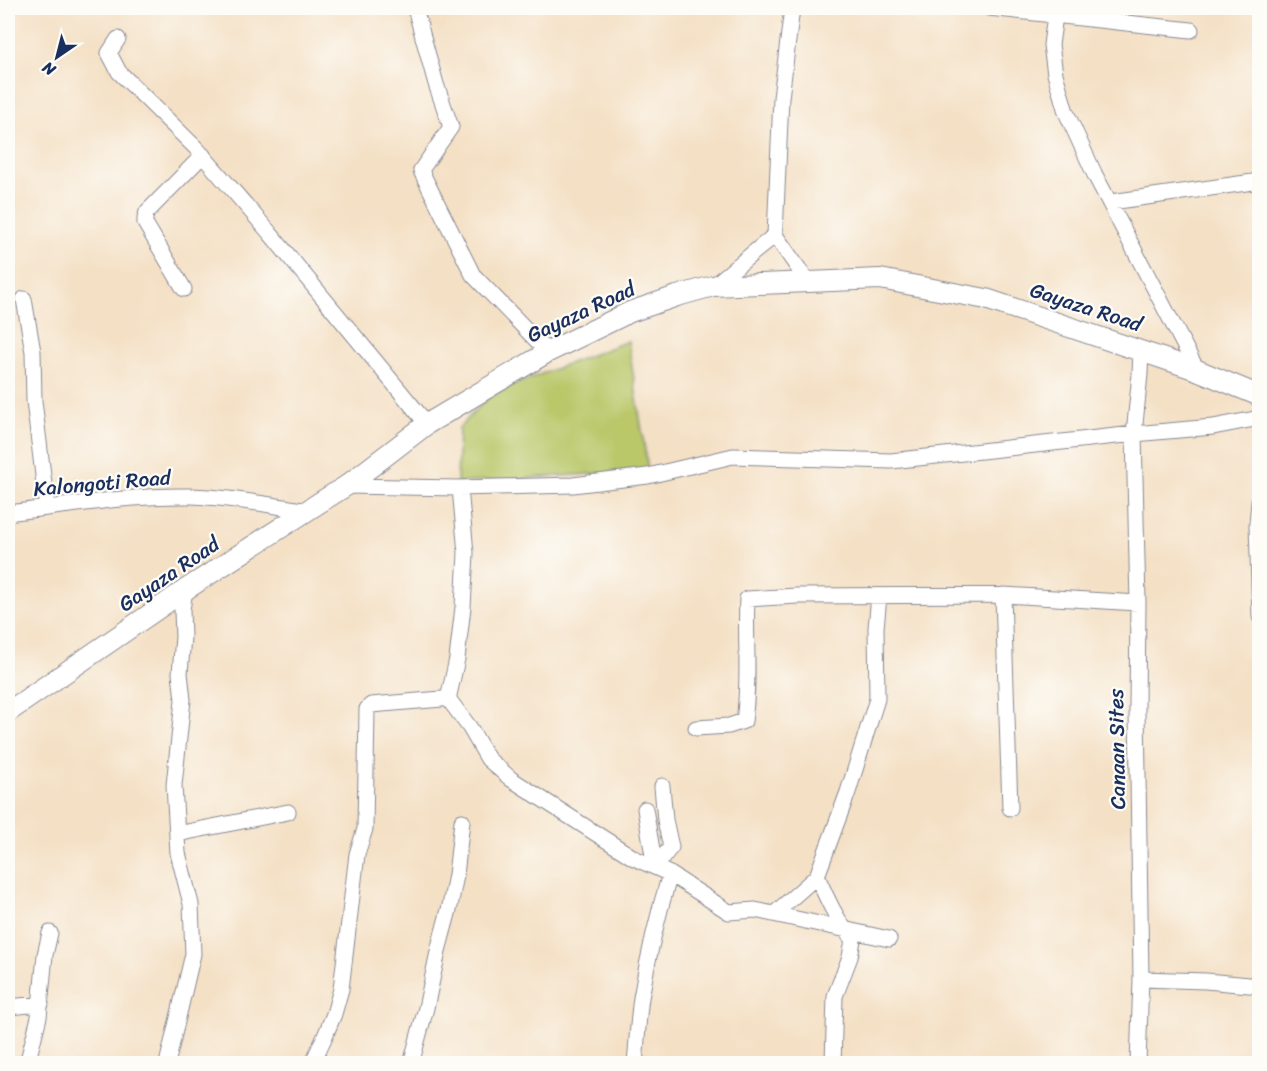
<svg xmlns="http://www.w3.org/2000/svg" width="1267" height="1071" font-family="Sriracha,sans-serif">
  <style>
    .green { fill: #bac86b; stroke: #6a7c64; stroke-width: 1.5 }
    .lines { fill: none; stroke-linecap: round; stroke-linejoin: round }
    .minor-casing { stroke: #888892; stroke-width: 17 }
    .major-casing { stroke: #888892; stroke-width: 22 }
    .minor { stroke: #fff; stroke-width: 15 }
    .major { stroke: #fff; stroke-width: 20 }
    .labels { text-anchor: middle; stroke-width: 4.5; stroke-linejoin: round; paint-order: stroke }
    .street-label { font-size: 21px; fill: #1b2f5e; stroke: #fdfcf7 }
  </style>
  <rect width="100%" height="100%" fill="#fdfcf7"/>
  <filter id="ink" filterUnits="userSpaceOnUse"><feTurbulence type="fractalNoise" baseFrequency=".0167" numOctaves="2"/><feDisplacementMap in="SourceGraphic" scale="12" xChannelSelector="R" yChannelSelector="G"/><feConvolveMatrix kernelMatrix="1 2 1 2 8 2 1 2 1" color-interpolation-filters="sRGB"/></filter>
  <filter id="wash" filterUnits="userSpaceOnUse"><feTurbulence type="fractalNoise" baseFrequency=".008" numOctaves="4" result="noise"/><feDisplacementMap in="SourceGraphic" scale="24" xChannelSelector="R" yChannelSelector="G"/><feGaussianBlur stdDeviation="1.35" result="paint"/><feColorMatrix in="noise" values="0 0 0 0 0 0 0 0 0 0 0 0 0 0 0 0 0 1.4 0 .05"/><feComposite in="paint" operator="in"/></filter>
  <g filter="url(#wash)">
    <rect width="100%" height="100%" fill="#f4e0c5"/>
    <!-- green -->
    <path class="green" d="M628,341l20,129 -191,13 2,-55 33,-35z"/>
  </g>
  <g filter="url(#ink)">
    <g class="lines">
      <defs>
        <path id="minor" d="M415,8l21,76 15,43 -30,43 1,3 51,102 75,77
          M792,8l-11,90 -6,137 33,47
          M989,8l202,22
          M1056,8l-5,37 4,29 11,38 29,63 102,195
          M118,39l-9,14 10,19 78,77 72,83 158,192
          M1111,202l149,-21
          M713,286l62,-51
          M184,289l-39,-66v-5l2,-6 56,-57
          M24,299l9,53 1,49 13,107
          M346,486l112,2 115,-3 75,-9 85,-20 158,5 243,-27 79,-7 47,-9
          M1260,491l-3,33 3,93
          M8,513c60,-7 121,-18 182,-17 39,1 79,9 118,15
          M1003,595l7,213
          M447,697l23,31 18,31 23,20 123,79 36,16 59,38 26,-2 134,29
          M696,728l33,-2 15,-5c6,-41 1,-82 3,-122l50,-3 206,-1 135,8
          M645,809l10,58 16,-20 -6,-27 -3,-34
          M177,834l111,-22
          M817,876c10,23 20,45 36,64l-3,17 -15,39 -2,68
          M774,914l43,-38 31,-84 29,-93 -1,-71 3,-32
          M1141,979l65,2 54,5
          M8,1007l33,-3
          M27,1064l12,-47 6,-62 5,-22
          M167,1064l26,-110 -2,-50 -13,-51 -4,-68 9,-85 -3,-27 3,-36 -1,-27 3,-20
          M312,1064l13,-28 9,-22 7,-25 16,-135 8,-25 2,-120 4,-4 71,-6 4,-1 3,-3 8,-36 6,-52 3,-54 -6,-65
          M411,1064l15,-56 13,-61 11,-41 6,-31 6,-54
          M635,1064c2,-22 3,-45 6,-66 7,-42 17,-84 29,-124
          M1138,1064l3,-85 -4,-271 1,-105 -4,-169 6,-60 1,-24"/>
        <path id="major" d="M8,712l177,-122 137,-89 24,-15 81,-62 121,-72 82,-40 47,-16 36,-10 167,-7 106,20 211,71 63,26"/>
      </defs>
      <!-- minor casing -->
      <use href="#minor" class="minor-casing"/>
      <!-- major casing -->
      <use href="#major" class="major-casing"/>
      <!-- minor -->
      <use href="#minor" class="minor"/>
      <!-- major -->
      <use href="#major" class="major"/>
    </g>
  </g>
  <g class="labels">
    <!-- street labels -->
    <g class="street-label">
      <text transform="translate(1086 307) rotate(18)" y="7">Gayaza Road</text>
      <text transform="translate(581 312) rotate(-25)" y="7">Gayaza Road</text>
      <text transform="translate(102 483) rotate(-5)" y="7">Kalongoti Road</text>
      <text transform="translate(169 574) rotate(-34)" y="7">Gayaza Road</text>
      <text transform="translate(1117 749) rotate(-91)" y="7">Canaan Sites</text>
    </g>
  </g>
  <!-- margin -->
  <rect width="1267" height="1071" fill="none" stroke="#fdfcf7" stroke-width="30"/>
  <!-- north arrow -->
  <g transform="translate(57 57) rotate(215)" stroke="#fdfcf7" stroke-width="4.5" paint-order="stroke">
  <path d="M0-4.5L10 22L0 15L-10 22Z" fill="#1b2f5e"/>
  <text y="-9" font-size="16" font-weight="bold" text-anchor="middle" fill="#1b2f5e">N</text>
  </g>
</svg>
